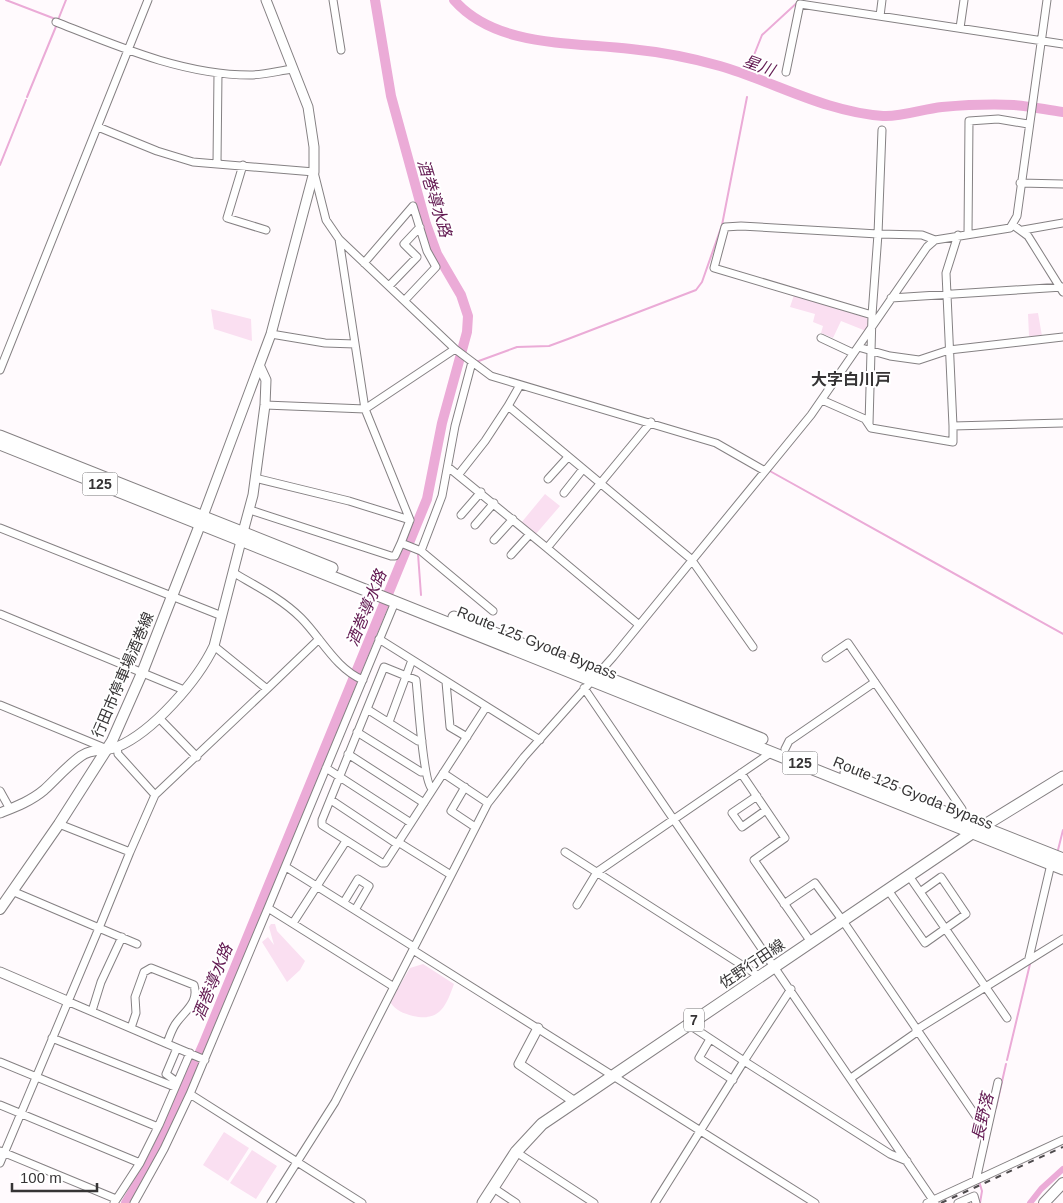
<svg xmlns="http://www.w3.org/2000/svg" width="1063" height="1203" font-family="Helvetica,'Noto Sans JP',sans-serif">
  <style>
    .green { fill: #fadff1 }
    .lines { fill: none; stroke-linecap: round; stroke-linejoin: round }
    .stream { stroke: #ebabd7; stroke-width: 2 }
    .canal { stroke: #ebabd7; stroke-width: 6 }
    .river { stroke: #ebabd7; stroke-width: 10 }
    .minor-casing { stroke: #858183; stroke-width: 9 }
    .tertiary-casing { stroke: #858183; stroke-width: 11 }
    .secondary-casing { stroke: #858183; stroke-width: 12 }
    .primary-casing { stroke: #858183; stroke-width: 13 }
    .trunk-casing { stroke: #858183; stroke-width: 13 }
    .minor { stroke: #fff; stroke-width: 7 }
    .tertiary { stroke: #fff; stroke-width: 9 }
    .secondary { stroke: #fff; stroke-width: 10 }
    .primary { stroke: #fff; stroke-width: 11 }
    .trunk { stroke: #fff; stroke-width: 11 }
    .rail { stroke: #4e4b4d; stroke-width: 2; stroke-dasharray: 6 6; stroke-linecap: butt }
    .labels { text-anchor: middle; stroke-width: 4; stroke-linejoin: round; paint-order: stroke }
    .shield { fill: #fff; stroke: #727172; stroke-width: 1 }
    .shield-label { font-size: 14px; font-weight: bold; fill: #363435 }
    .street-label { font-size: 15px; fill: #363435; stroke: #fff }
    .water-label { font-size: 16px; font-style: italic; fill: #621951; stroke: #fff }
    .neighbourhood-label { font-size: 16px; font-weight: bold; fill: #363435; stroke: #fff }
  </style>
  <rect width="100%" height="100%" fill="#fffafd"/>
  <!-- green -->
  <path class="green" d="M794,295l75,22 1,9 -4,5 -25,-10 -8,17 -12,-5 2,-7 -10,-4 2,-8 -25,-7z
    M211,309l40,10 1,22 -38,-12z
    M1038,313l4,23h-13l-1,-22z
    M545,494l15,12 -25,29 -14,-12z
    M271,924h4l2,7 28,30 -5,9 -13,12 -25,-40 6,-5 6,8 -5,-18z
    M423,964l31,20c-8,22 -14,38 -41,32 -10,-3 -17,-5 -23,-14l20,-34z
    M224,1132l25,16 -21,33 -25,-16z
    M252,1150l25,16 -21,33 -26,-16z"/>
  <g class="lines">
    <!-- stream -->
    <path class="stream" d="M6,0l52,20 8,-20
      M754,55l8,-20 38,-35
      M27,97l30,-73
      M0,165l26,-65
      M476,362l41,-15 32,-1 19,-7 128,-49 6,-8 20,-57 25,-128
      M768,470l295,164
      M418,554l3,41
      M1058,850l5,-20
      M1007,1060l23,-96
      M996,1108l10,-44
      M979,1181l3,10 -2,12"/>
    <!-- canal -->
    <path class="canal" d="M1030,1203l11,-14 22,-20"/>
    <!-- river -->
    <path class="river" d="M454,0c42,48 119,42 177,49 30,3 61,9 89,17 55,16 105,46 163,50 19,1 40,-7 59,-9 23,-2 49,-3 72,-2 16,1 33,5 49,7
      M126,1203l29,-49 49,-111 223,-544 15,-76 25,-91 1,-16 -7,-21 -24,-41 -11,-30 -35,-128 -16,-96"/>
    <defs>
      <path id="minor" d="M333,0l8,50
        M880,16l2,-16
        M56,22c61,24 127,53 194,53 14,0 28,-4 42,-6
        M960,28l4,-28
        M786,72l14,-68 263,40
        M98,127l59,24 36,11 121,10 12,48 13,19 116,110 36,27 225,67 49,28
        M217,163l1,-90
        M243,165l-16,53 39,12
        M1020,183l43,1
        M1013,225l15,11 35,56
        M1023,230l40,-7
        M968,234l1,-113 29,-2 30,5
        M958,235l-12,38 7,153 110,-3
        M339,239l26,170 45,111
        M364,263l49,-57 14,45 9,16 -31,33
        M389,286l28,-29 -13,-13 16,-17
        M891,298l172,-11
        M872,315l6,-81 44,1 13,5
        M271,334l54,9 30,1
        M821,338l32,15
        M858,347l32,9 29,4 30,-10 114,-13
        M472,362l-17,64 -13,70 -21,55 72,60
        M0,370l148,-370
        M520,385l-12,21 183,153 62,88
        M822,400l43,19 6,9 82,14v-16
        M265,405l100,4 90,-60
        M869,424l3,-109 -158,-47 11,-41 16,-1 137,8 4,-104
        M448,467l99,81
        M459,474l26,-33 23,-35
        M255,478l94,23 61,19 -9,23 20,8
        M548,479l20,-22
        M564,493l19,-24
        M250,510l141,46h4l6,-13
        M461,515l20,-23
        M475,525l19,-22
        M0,528l222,88
        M494,540l19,-21
        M511,555l19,-21
        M234,573c22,13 48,26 67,45 20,20 35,51 62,62
        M0,614l184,76
        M638,624l-91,-76 104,-126
        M379,639l161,101
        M214,646l53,43 52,-50
        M826,658l22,-15 114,166 -3,8
        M446,682l4,45 17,10
        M584,688l351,515
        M0,705l107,44
        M367,709l51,32h4
        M159,718l38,39
        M389,722l23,-62
        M357,732l64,40h5
        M117,747l1,7 37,41
        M785,749l4,-8 86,-59
        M348,754l76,49
        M326,768l85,55
        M443,773l45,30
        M741,773l44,65 -31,22 57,82
        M465,787l-14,24 24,16
        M432,789c-9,-7 -14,-92 -16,-109l-32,-13 -62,153v5l60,38h3l101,-156
        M0,791l10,18
        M757,796l-25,17 10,14 24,-17
        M331,800l66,44
        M59,824l71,28 -31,76 38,16
        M398,842l53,33
        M130,852l25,-57 112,-106
        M565,852l194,124
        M286,867l128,80
        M909,876l98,142
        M888,890l37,53 41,-29 -25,-37 -21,15
        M344,902l14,-23 11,7 -14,24
        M784,904l31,-21 28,38 141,207 3,2
        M577,905l20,-33 175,-120
        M268,908l-78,186 172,109
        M293,923l53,-82
        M413,950l402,253
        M1029,958l22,-94
        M394,987l-126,-79 127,-306
        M791,989l-47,72 146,93 17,7
        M67,1001l138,59
        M92,1011l9,-29 21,-45
        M132,1025l4,-12 -1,-16 9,-25 7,-4 43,17c5,17 -8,25 -17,37 -5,6 -7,14 -10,21
        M916,1030l147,-91
        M52,1038l123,49
        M710,1039l-11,19 34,22
        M177,1048l-11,26 11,8
        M0,1062l158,65
        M851,1078l66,-46
        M0,1105l140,58
        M0,1151l116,48
        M516,1152l78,51
        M0,1163l99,-235 -87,-37
        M976,1180l22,-98
        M492,1187l24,16
        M114,1203l26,-40 19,-38 31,-72
        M134,1203l30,-54 26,-55
        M271,1203l64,-101 153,-299 36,-46 89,-100 198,-242 116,-168 8,-7 75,-12 7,-12 30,-216
        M655,1203l89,-142 -56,-37
        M927,1203l136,-63
        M958,1203l16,-7 2,7"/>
      <path id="tertiary" d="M203,516l68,-182 43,-162v-25l-6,-40 -42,-107
        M243,532l10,-37 12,-90 1,-25 -6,-13
        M0,813c15,-6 31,-12 44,-23 12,-11 23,-24 37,-34 11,-8 24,-4 36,-9 36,-15 81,-67 97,-101l27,-105
        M0,972l67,29
        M538,1028l-19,36 56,38"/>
      <path id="secondary" d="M0,909l59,-85 53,-83 30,-68 61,-156
        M1044,1203l19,-20"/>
      <path id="primary" d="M483,1203l33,-51 26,-28 430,-291 91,-56"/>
      <path id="trunk" d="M0,436l332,132
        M0,444l1063,425
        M454,617l308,122
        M846,773l217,86"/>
    </defs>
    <!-- minor casing -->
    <use href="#minor" class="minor-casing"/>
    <!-- tertiary casing -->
    <use href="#tertiary" class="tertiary-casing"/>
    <!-- secondary casing -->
    <use href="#secondary" class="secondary-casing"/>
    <!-- primary casing -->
    <use href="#primary" class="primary-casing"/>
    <!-- trunk casing -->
    <use href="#trunk" class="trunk-casing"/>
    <!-- minor -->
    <use href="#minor" class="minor"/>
    <!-- tertiary -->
    <use href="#tertiary" class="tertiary"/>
    <!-- secondary -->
    <use href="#secondary" class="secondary"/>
    <!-- primary -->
    <use href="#primary" class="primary"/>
    <!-- trunk -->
    <use href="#trunk" class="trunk"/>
    <!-- rail -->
    <path class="rail" d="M941,1203l122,-56"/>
  </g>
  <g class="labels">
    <!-- shield labels -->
    <g class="shield">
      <rect x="82.5" y="472.5" width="35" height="23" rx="4"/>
      <rect x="782.5" y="751.5" width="35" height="23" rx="4"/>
      <rect x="684" y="1008.5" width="20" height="23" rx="4"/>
    </g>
    <g class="shield-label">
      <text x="100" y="489">125</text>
      <text x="800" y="768">125</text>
      <text x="694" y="1025">7</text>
    </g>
    <!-- street labels -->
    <g class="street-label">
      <text transform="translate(537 643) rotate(22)" y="5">Route 125 Gyoda Bypass</text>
      <text transform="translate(123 675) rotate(-67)" y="5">行田市停車場酒巻線</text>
      <text transform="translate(913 793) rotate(22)" y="5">Route 125 Gyoda Bypass</text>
      <text transform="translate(752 964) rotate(-34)" y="5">佐野行田線</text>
    </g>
    <!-- water labels -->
    <g class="water-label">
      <text transform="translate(759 65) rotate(20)" y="6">星川</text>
      <text transform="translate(435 198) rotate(73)" y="6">酒巻導水路</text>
      <text transform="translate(366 608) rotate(-68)" y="6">酒巻導水路</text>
      <text transform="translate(212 982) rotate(-68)" y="6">酒巻導水路</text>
      <text transform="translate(982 1117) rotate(-77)" y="6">長野落</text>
    </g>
    <!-- neighbourhood labels -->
    <g class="neighbourhood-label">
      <text x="851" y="385">大字白川戸</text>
    </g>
  </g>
  <!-- scale -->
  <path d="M12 1183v8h85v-8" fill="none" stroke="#363435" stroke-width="2.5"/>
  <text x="20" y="1183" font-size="15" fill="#363435" stroke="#ffffff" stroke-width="4" paint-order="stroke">100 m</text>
</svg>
